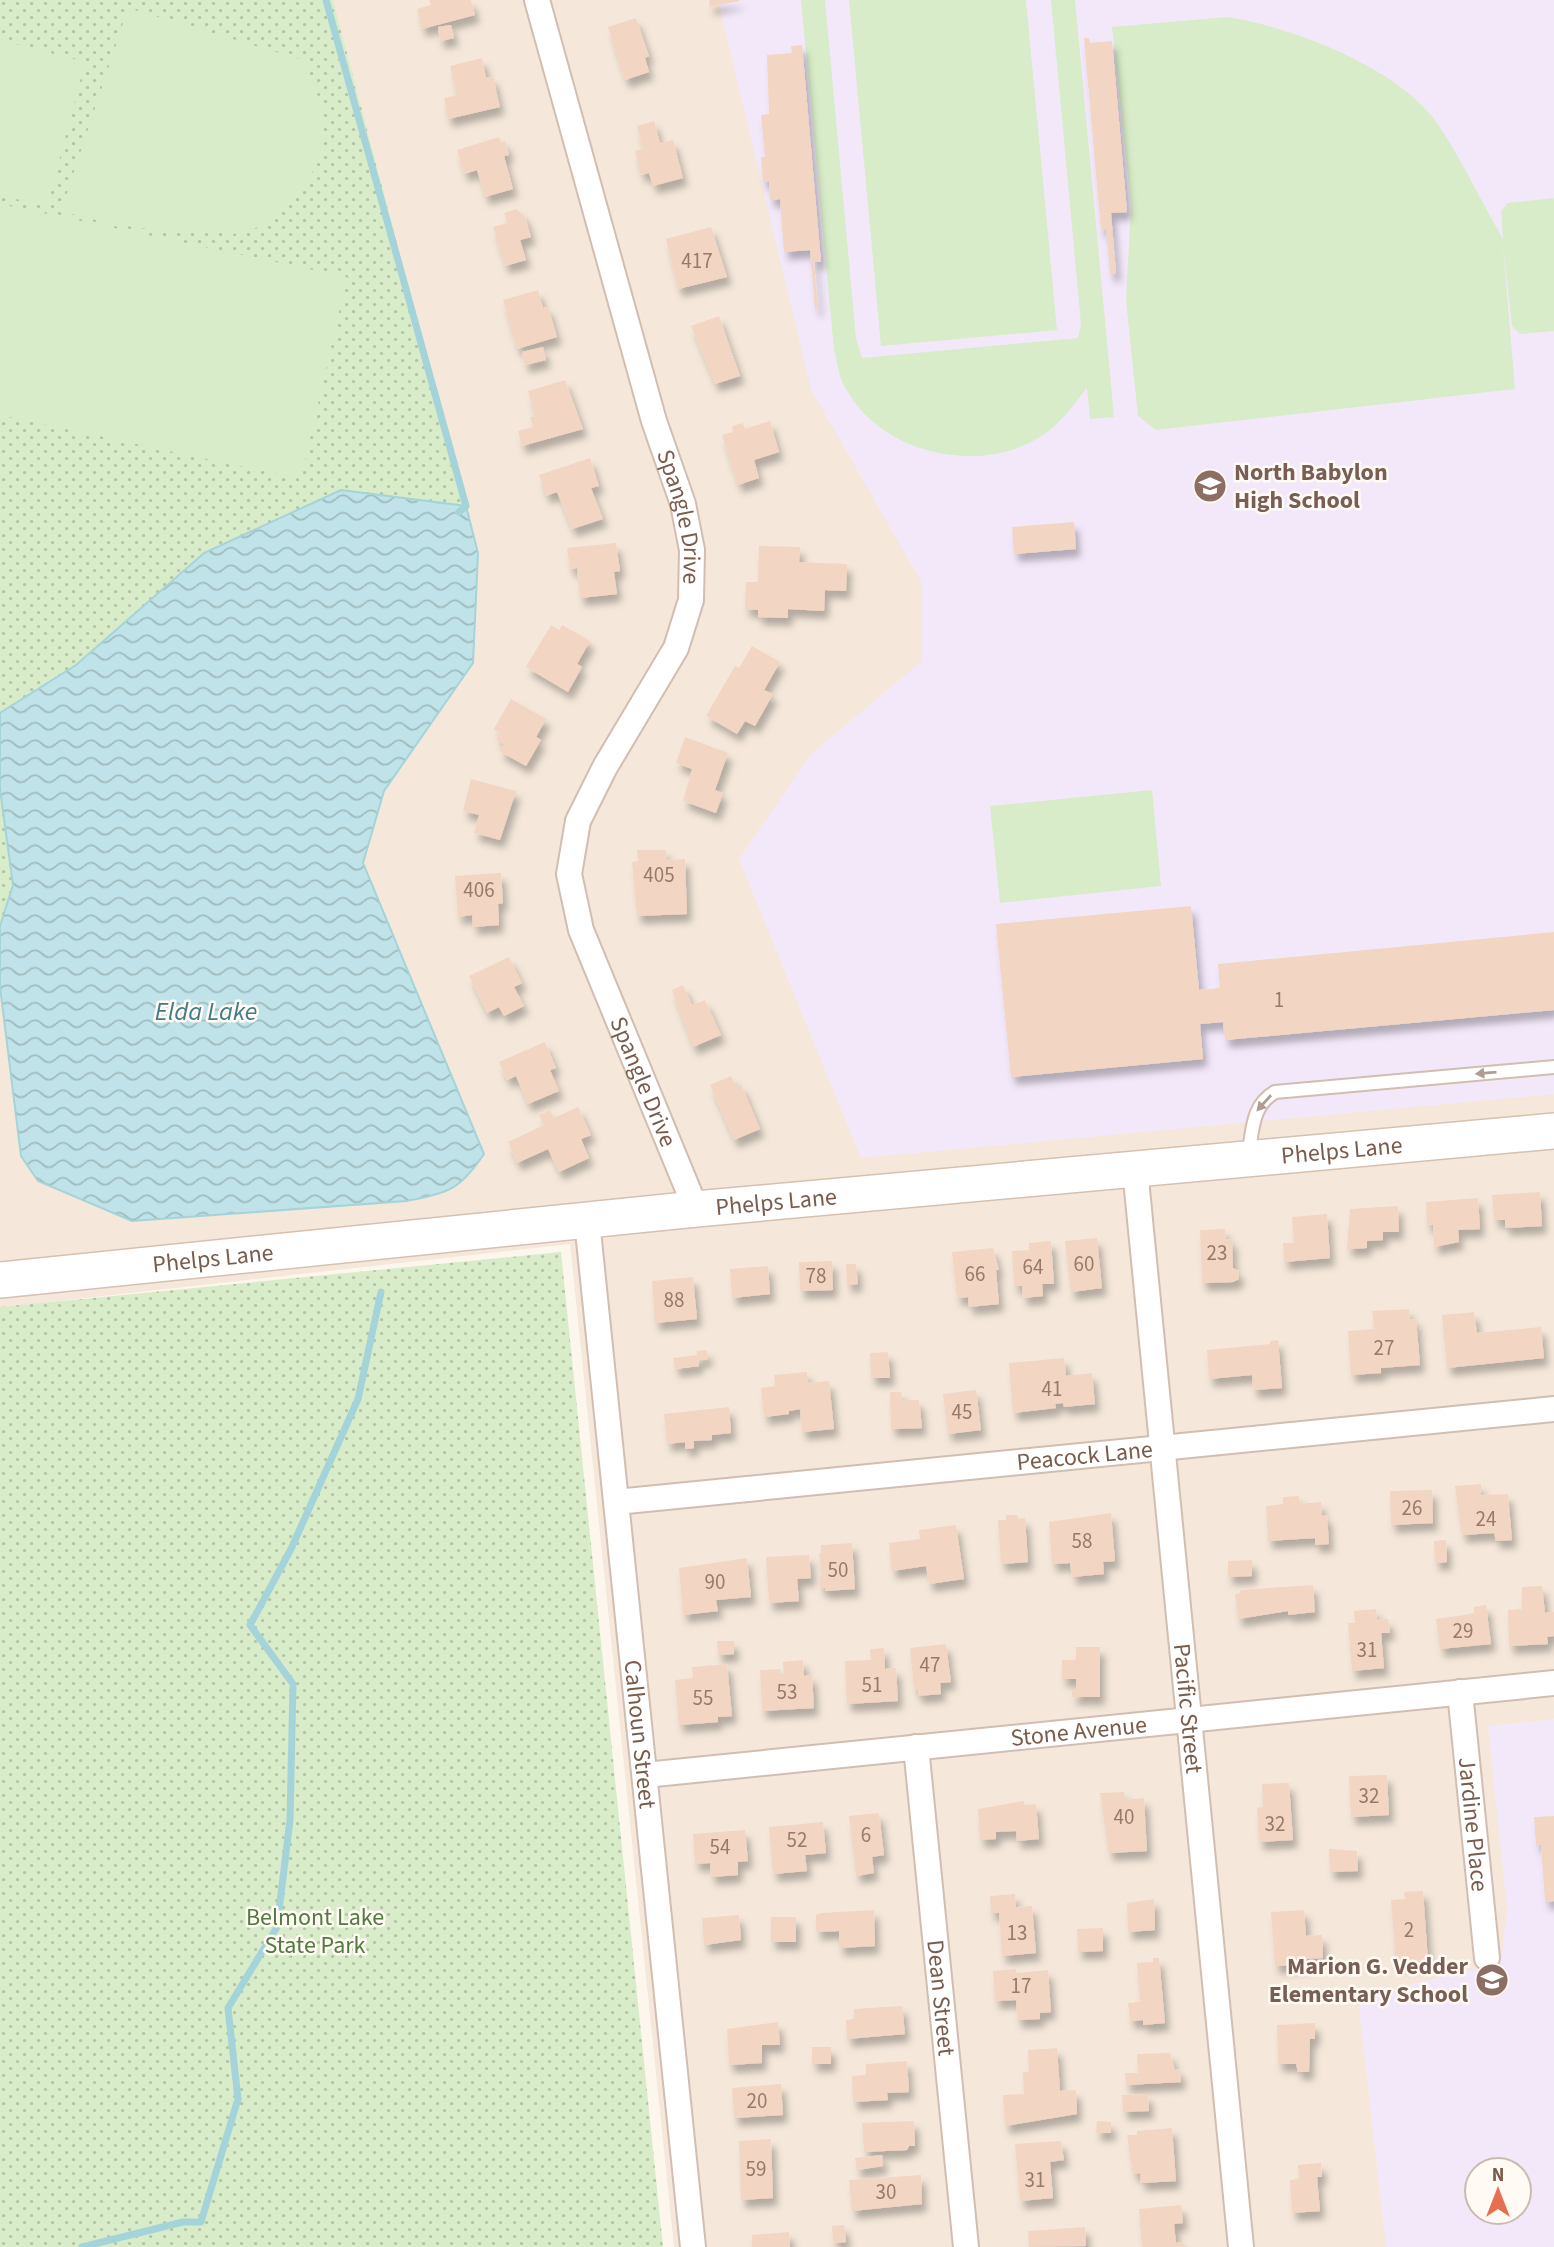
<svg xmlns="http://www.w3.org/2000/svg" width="1554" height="2247" font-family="'Source Sans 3',sans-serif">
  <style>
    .residential { fill: #f5e8da; fill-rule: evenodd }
    .education { fill: #f3e8fa; fill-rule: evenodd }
    .park { fill: url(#park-dots) }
    .pitch { fill: #d8ecc9 }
    .water { fill: url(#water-waves); stroke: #a5d3da; stroke-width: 2 }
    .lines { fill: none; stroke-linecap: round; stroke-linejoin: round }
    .stream { stroke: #a5d3da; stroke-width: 7 }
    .building { fill: #f3d5c3; filter: url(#shadow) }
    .lane-casing { stroke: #d1beb0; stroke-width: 16 }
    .street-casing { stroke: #d1beb0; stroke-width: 28 }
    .secondary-casing { stroke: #d6c0b0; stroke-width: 38 }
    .lane { stroke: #fff; stroke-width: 12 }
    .street { stroke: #fff; stroke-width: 24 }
    .secondary { stroke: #fff; stroke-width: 35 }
    .oneway { fill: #af9d94 }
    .labels { text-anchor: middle; stroke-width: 5; stroke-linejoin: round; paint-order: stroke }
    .number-label { font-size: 21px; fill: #987a6a }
    .education-label { font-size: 24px; font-weight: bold; fill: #785e54; stroke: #fffaf3; text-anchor: start }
    .street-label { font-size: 24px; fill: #7a5c4d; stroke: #fffaf3 }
    .park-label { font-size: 24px; fill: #537a41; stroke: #fffaf3 }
    .water-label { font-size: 26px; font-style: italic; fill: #437c86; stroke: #fffaf3 }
  </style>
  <defs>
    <pattern id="park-dots" width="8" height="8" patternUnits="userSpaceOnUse" patternTransform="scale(1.75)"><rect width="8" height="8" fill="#d8ecc9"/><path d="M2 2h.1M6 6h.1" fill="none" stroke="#b4c2a5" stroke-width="1.8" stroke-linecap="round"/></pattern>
    <pattern id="water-waves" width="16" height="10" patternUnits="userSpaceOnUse" patternTransform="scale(1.75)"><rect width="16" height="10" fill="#bfe3e8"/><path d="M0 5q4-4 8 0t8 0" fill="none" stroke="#a0bbbe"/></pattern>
    <filter id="shadow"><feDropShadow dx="4.5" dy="8" stdDeviation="3.5" flood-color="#0004"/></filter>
  </defs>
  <rect width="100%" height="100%" fill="#fdf6ec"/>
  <!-- residential -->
  <path class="residential" d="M0,0h1554v2247h-880l-104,-1003 -520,58 -50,531zM1477,2170h42v42h-42z"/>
  <!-- education -->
  <path class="education" d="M718,0h836v1094l-693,64 -122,-299 72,-105 111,-93v-78l-111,-194z
    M1554,1719v528h-168l-28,-249 143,-36 6,-53 -19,-183zM1477,2170h42v42h-42z"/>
  <!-- park -->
  <path class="park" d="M0,0h333l133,506 -125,-16 -137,63 -128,112 -76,48z
    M0,789l13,96 -13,41z
    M561,1252l102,995h-663v-940z"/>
  <!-- pitch -->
  <path class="pitch" d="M801,0h24l31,338 6,20 216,-20 3,-14 -30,-324h24l39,417 -24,2 -3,-31c-14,17 -26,35 -44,47 -64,43 -169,18 -201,-54 -4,-9 -5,-21 -8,-31z
    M849,0h177l31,330 -176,16z
    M128,8l175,52c28,55 31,101 -17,145 -10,9 -26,23 -39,27 -8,3 -19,1 -27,1 -53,1 -108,-7 -159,-22z
    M1227,17c65,10 171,50 210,106 25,37 44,78 66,116l-2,-28 7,-8 46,-5v133l-34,3 -8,-8 -9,-81 12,144 -359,41 -18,-14 -12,-115 5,-96 -19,-178z
    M0,40l85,22 -38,145 -47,-12z
    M0,204l347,73 -46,202 -301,-64z
    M1152,790l9,96 -161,17 -10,-97z"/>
  <!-- water -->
  <path class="water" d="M341,490l125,16 12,47 -5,110 -89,128 -21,72 121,291c-25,37 -35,38 -77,47l-275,20 -94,-40 -17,-25 -21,-169v-61l13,-41 -13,-96v-76l76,-48 128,-112z"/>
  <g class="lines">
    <!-- stream -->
    <path class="stream" d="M326,0l140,506 -7,6
      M82,2247l101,-25h18l37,-123 -10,-91 49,-81 13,-107 3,-136 -43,-59 41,-76 67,-150 23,-107"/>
  </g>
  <!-- building -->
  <path class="building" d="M429,0h42l4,15 -53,14 -5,-20 14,-4z
    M709,0h30v1l-29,6z
    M636,18l13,38 -4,2 4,14 -24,8 -17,-53z
    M451,25l3,13 -14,3 -2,-14z
    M1084,38h5l1,5 22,-2 15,171 -16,1 5,61h-6l-4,-45 -5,1z
    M802,45l19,217h-7l4,47h-3l-5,-59 -26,2 -4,-53 -10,1 -1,-18h-6l-2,-25h4l-4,-42 8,-1 -2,-59 25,-2 -1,-7z
    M482,58l4,20 7,-1 7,30 -52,12 -4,-21 13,-3 -7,-29z
    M654,121l6,22 13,-3 10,38 -30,8 -4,-13 -8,2 -6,-24 8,-2 -6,-23z
    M499,137l2,6 4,-2 4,14 -5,1 9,33 -28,8 -8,-27 -13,4 -7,-24z
    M516,209l9,7 6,21 -11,3 6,20 -21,6 -12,-39 14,-4 -3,-10z
    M711,227l16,50 -49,12 -12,-50z
    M538,290l5,18 5,-1 9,30 -40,12 -14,-49z
    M719,316l21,60 -25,8 -24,-58z
    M543,347l3,13 -21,5 -3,-13z
    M565,380l18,49 -61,17 -4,-15 15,-4 -3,-10 5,-1 -7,-25z
    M770,421l9,31 -25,8 5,18 -21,7 -16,-50 11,-3 -1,-6 11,-3 2,6z
    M590,458l9,28 -8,2 12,31 -31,10 -15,-37 -11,4 -7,-21z
    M1074,522l2,27 -62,5 -2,-27z
    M616,543l4,28 -6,1 3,22 -37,4 -3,-30 -7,1 -3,-21z
    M759,546l41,1 -1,15 48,2 -1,27 -21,-1 -1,21 -36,-2v9l-30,-1v-7l-13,-1 1,-27h12z
    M551,625l8,5 3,-5 28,16 -13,23 5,3 -14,25 -42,-25z
    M752,646l28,16 -16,28 9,4 -18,32 -10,-5 -8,13 -31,-18 29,-50 4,2z
    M511,699l35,20 -10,18 5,3 -15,26 -27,-15 5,-7 -8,-5 4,-6 -6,-4z
    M685,737l43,16 -13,37 8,3 -7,20 -33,-12 9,-32 -16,-6z
    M471,779l45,12 -16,49 -26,-7 5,-18 -16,-4z
    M637,850h29l1,10 18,-1 2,55 -50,2 -5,-54 6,-1z
    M501,873l2,30 -5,1 1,21 -26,2 -1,-12 -14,2 -3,-41z
    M1191,906l8,84 21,-2 -2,-24 336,-32v78l-329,30 -2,-18 -23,2 3,35 -192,18 -15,-153z
    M509,957l13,26 -8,4 10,19 -20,10 -5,-9 -12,6 -18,-37z
    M683,985l9,20 13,-5 16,35 -28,12 -21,-57z
    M545,1042l11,26 -6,2 9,21 -31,13 -12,-28 -9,4 -8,-18z
    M731,1076l5,11 5,-3 19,45 -26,11 -24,-55z
    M578,1107l13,28 -10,4 8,19 -30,14 -11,-23 -31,14 -9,-21 36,-17 -5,-10 11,-5 4,8z
    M1540,1192l2,34 -37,2v-8h-11l-2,-25z
    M1478,1198l2,31 -22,1 1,12 -25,5 -1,-22h-6l-1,-23z
    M1398,1206l1,26h-16v8l-16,1v7l-20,1 3,-40z
    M1327,1214l3,44 -46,4 -1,-19h11l-2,-26z
    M1225,1229l1,10h6l1,29 6,3v8l-6,3 -31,1 -2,-53z
    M1097,1238l5,50 -31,4 -6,-51z
    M1051,1241l3,43h-12l1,12 -20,2 -1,-12h-8l-2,-35 17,-1v-7z
    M993,1248l6,22h-3l3,34 -30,3 -1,-10 -11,1 -5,-46z
    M832,1261l1,29 -33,1 -1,-29z
    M846,1264h10l2,20 -11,1z
    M768,1266l2,28 -38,4 -2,-29z
    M693,1277l4,42 -42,4 -3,-42z
    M1409,1309l1,10h6l4,46 -39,3v5l-30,2 -3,-44 26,-2 -2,-18z
    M1474,1312l3,21 64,-6 3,31 -97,10 -5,-53z
    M1278,1340l4,48 -29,2 -1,-15 -43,4 -2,-29 63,-6v-3z
    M707,1350l1,9 -10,1 1,6 -24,3 -2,-11 24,-3v-4z
    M888,1352l2,26h-19l-1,-25z
    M1064,1358l2,18 26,-3 3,31 -31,3 -1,-4 -8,1 1,4 -43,5 -4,-50z
    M807,1372l1,11 21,-2 5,48 -32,3 -2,-23 -11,2v3l-25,3 -3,-29 14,-2 -1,-11z
    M976,1390l5,40 -33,4 -5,-40z
    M890,1392h11l1,8h17l3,28 -31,1z
    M729,1407l2,26 -19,2v5l-18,1v7l-9,1v-7l-18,2 -3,-30z
    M1481,1484v11l27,-1 4,46 -16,1 -2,-8 -32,2 -7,-49z
    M1432,1490l1,33 -42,2 -1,-34z
    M1299,1496l1,8 21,-2 1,14 5,-1 2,29 -14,1v-7l-47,3 -2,-35 17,-2v-7z
    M1111,1513l4,48 -12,1 1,12 -32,3 -2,-14 -18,1 -3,-42z
    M1006,1515h11l1,4 7,-1 3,44 -27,2 -3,-44h8z
    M956,1525l8,54 -35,5 -3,-18 -34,5 -3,-28 31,-4 -1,-9z
    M1446,1540l1,22 -12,1 -1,-22z
    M852,1543l3,46 -30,2v-3h-5l-1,-12h3l-3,-23h2v-8z
    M809,1555l2,23 -14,1 2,22 -30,2 -3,-46z
    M747,1558l4,39 -35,3 2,11 -35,4 -4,-47z
    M1252,1560v16l-24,1v-16z
    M1313,1585l2,27 -27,3v-4l-50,8 -3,-25 5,-1v-3z
    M1542,1586l3,27 9,-1v24l-7,1 1,7 -39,2 -1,-36 14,-1v-22z
    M1486,1605l5,39 -51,5 -4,-30 28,-4 10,-2v-6z
    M1376,1609l1,11 11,-1 2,14h-9l3,35 -32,3 -4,-48h7l-1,-12z
    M717,1641h17v13l-16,1z
    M946,1644l5,38 -11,1 1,11 -23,2v-6l-4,-1 -4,-41z
    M1076,1647h24v50h-28v-7h4v-11h-14v-19h14z
    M884,1648l1,21 11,-1 2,33 -51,3 -2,-43 26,-1 -1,-11z
    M803,1660l1,16 8,-1 2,33 -52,3 -2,-41 20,-1 1,8 3,-1 -1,-14z
    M727,1664l5,52 -14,1v5l-39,3 -4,-45 18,-2 -1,-11z
    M1387,1775l2,40 -38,2 -2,-41z
    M1289,1783l4,57 -34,2 -2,-34 6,-1 -1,-23z
    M1124,1792l1,8 19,-2 3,53 -38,2 -9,-60z
    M1024,1801v4l12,-1 3,35 -22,2 -1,-10 -20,1v7l-16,1 -2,-31z
    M879,1813l5,42 -12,2 2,16 -18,3 -7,-60z
    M1554,1816v85l-9,1 -4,-58 -5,1 -2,-28z
    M823,1822l3,31 -21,2 2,16 -34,3 -4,-47z
    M745,1830l3,31 -10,1v13l-27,2 -1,-14 -15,1 -2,-30z
    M1329,1849l28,2 1,20 -28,1z
    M1423,1891l5,70 -32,2 -5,-63 14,-1 -1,-7z
    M1015,1894l1,13 16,-1 4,47 -34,3 -3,-43h-8l-1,-17z
    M1154,1899l1,31 -27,2 -1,-29z
    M874,1910l1,36 -36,2v-17l-23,1v-17l5,-2z
    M1304,1910l2,26 16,-1 1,23 -16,1v5l-32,2 -4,-54z
    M739,1915l2,25 -37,5 -2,-27z
    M771,1917h25v25h-25z
    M1103,1928v23l-25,1 -1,-23z
    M1153,1958h6l6,65 -22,2v-5l-13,1 -2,-18 12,-1 -3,-39 16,-1z
    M1016,1969v4l32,-3 3,42 -11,1v6l-23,1 -1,-20 -21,1 -2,-30z
    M902,2006l3,28 -58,5 -1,-19 8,-1v-10z
    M778,2022l2,23h-18v18l-33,2 -2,-36z
    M1315,2023v16h-5l-1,33h-11l-2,-8h-18l-1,-39z
    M812,2047h19v17h-19z
    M1057,2048l3,43 16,-1 1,24 -72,12 -2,-31 21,-1 -1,-22h6l-1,-22z
    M1170,2053l5,17 5,-1 1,13 -55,3 -1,-12h13l-1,-19z
    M907,2061l2,31 -22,1 1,7 -35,2 -1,-26 14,-1v-11z
    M781,2084l2,31 -49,3 -2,-30z
    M1148,2094l1,17 -26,1 -1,-17z
    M914,2121l1,25h-6l-2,4 -43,2 -2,-29z
    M1097,2121l14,1v11h-15z
    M1172,2128l4,53 -35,2 -1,-10 -7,1 -6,-39h10v-4z
    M771,2139l2,59 -32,2 -2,-59z
    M1061,2141l3,19 -14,2 3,36 -33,3 -5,-57z
    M882,2155l1,11 -26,4 -2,-12z
    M1321,2163l1,14h-5l3,34 -28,2 -2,-33 9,-1 -1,-14z
    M921,2175l1,29 -70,7 -3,-31z
    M1181,2205l2,18 -9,1 2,19 7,-1 1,5h-42l-3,-38z
    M844,2225l2,17 -13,1 -1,-17z
    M1085,2227l1,19 -57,1 -1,-16z
    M789,2232l1,15h-38v-12z"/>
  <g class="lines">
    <defs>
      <path id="lane" d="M1248,1156c5,-25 3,-50 27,-64l279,-25"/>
      <g id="street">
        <path id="s1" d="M537,0l117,421 29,83 9,46 -1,50 -15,48 -71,119 -27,54 -9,53 12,56 115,279"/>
        <path id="s2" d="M1135,1169l106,1078"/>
        <path id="s3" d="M587,1221l106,1026"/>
        <path id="s4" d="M616,1502l938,-93"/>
        <path id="s5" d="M1460,1692l27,266"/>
        <path id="s6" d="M916,1747l50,500"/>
        <path id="s7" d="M645,1775l909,-92"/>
      </g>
      <g id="secondary">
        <path id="s8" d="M0,1280l696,-71 858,-78"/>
      </g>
    </defs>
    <!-- lane casing -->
    <use href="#lane" class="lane-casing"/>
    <!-- street casing -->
    <use href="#street" class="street-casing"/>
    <!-- secondary casing -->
    <use href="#secondary" class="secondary-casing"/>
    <!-- lane -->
    <use href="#lane" class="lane"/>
    <!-- street -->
    <use href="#street" class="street"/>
    <!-- secondary -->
    <use href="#secondary" class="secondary"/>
  </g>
  <!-- one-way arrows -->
  <defs><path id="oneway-solid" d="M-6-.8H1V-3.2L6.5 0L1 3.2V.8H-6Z" transform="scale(1.75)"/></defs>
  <g class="oneway">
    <use href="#oneway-solid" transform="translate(1486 1073) rotate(175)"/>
    <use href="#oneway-solid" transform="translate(1264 1103) rotate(132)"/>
  </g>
  <!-- icons -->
  <defs>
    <symbol id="school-disc" viewBox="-11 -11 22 22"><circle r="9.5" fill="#8d6e63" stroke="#fffaf3"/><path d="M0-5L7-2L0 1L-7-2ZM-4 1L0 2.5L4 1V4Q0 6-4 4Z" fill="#fff"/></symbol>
  </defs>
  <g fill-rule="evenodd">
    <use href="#school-disc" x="1191" y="467" width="38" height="38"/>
    <use href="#school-disc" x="1473" y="1961" width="38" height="38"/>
  </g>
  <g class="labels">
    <!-- number labels -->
    <g class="number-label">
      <text x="697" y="268">417</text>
      <text x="659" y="882">405</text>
      <text x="479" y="897">406</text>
      <text x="1279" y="1007">1</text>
      <text x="1217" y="1260">23</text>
      <text x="1084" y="1271">60</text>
      <text x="1033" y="1274">64</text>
      <text x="975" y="1281">66</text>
      <text x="816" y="1283">78</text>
      <text x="674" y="1307">88</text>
      <text x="1384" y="1355">27</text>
      <text x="1052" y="1396">41</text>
      <text x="962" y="1419">45</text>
      <text x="1412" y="1515">26</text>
      <text x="1486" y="1526">24</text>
      <text x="1082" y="1548">58</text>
      <text x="838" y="1577">50</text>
      <text x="715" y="1589">90</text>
      <text x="1463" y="1638">29</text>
      <text x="1367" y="1657">31</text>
      <text x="930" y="1672">47</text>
      <text x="872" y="1692">51</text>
      <text x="787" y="1699">53</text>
      <text x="703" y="1705">55</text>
      <text x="1369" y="1803">32</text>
      <text x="1124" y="1824">40</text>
      <text x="1275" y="1831">32</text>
      <text x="866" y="1842">6</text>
      <text x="797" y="1847">52</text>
      <text x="720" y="1854">54</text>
      <text x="1409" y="1937">2</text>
      <text x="1017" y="1940">13</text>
      <text x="1021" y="1993">17</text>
      <text x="757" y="2108">20</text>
      <text x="756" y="2176">59</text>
      <text x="1035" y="2187">31</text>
      <text x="886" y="2199">30</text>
    </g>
    <!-- education labels -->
    <g class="education-label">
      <text x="1234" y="480">North Babylon<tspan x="1234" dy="28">High School</tspan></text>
      <text x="1468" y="1974" text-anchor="end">Marion G. Vedder<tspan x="1468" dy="28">Elementary School</tspan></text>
    </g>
    <!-- street labels -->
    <g class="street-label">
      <text dy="8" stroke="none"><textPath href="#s1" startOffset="537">Spangle Drive</textPath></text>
      <text dy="8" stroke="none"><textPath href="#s1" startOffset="1146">Spangle Drive</textPath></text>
      <text dy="8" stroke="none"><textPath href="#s8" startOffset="1348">Phelps Lane</textPath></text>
      <text dy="8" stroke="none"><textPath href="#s8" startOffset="780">Phelps Lane</textPath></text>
      <text dy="8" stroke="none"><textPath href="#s8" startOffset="214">Phelps Lane</textPath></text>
      <text dy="8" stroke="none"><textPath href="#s4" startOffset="471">Peacock Lane</textPath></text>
      <text dy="8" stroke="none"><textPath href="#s2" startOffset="542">Pacific Street</textPath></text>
      <text dy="8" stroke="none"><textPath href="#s7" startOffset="436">Stone Avenue</textPath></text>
      <text dy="8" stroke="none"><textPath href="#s3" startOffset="516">Calhoun Street</textPath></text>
      <text dy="8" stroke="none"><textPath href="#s5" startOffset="133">Jardine Place</textPath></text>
      <text dy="8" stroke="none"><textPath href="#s6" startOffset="252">Dean Street</textPath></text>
    </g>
    <!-- park labels -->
    <g class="park-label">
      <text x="315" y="1925">Belmont Lake<tspan x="315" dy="28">State Park</tspan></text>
    </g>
    <!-- water labels -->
    <g class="water-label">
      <text x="206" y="1020">Elda Lake</text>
    </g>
  </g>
  <!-- north arrow -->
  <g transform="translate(1498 2191)"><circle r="33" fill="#fffaf3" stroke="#cabbb1" stroke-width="2"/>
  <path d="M0-5L12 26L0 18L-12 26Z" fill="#e76f51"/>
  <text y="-10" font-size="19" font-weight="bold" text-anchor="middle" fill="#7a5c4d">N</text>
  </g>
</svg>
